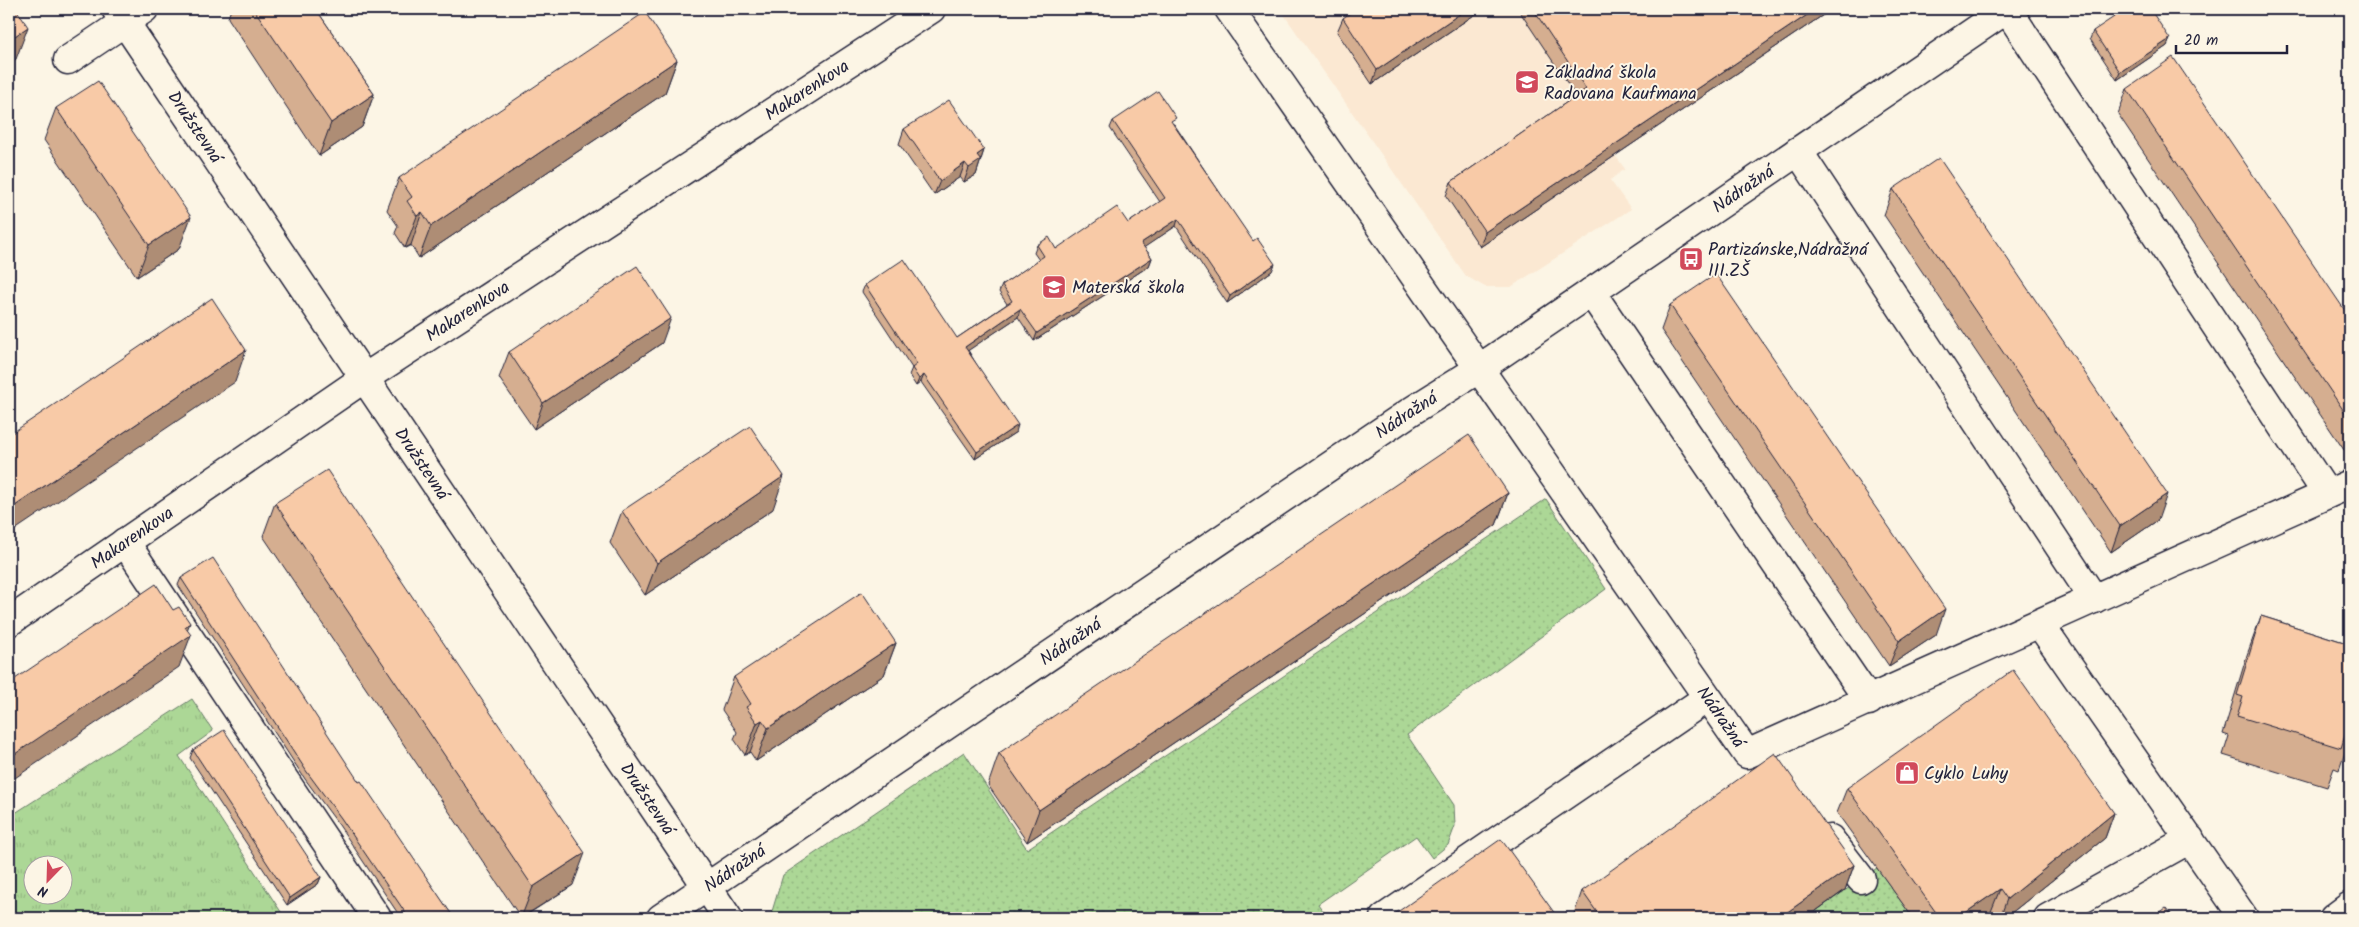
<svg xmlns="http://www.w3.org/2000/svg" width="2359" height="927" font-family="Kalam,sans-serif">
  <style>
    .built { fill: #fbe8d2 }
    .grass { fill: url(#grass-tufts); stroke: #677c68; fill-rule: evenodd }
    .park { fill: url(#park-dots); stroke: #677c68 }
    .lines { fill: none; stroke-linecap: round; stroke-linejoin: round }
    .minor-casing { stroke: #22223b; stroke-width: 31 }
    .minor { stroke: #fcf5e5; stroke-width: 28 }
    .wall { fill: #d5ae90; stroke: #22223b }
    .shaded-wall { fill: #ae8d75; stroke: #22223b }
    .building { fill: #f8caa7; stroke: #22223b }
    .labels { text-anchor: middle; stroke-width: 4; stroke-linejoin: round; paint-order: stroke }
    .poi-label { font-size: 18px; fill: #22223b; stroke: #fcf5e5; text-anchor: start }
    .street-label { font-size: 18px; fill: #22223b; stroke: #fcf5e5 }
  </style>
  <defs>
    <pattern id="grass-tufts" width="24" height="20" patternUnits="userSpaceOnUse" patternTransform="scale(1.25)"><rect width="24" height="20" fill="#acd796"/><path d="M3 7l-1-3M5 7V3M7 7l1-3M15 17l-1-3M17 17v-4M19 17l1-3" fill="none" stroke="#94b882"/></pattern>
    <pattern id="park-dots" width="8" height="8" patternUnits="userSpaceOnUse" patternTransform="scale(1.25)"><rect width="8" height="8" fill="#acd796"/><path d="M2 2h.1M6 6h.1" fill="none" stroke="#94b882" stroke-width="1.8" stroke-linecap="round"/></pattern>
  </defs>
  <rect width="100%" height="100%" fill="#fcf5e5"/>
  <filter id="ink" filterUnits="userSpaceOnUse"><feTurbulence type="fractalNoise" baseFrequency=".02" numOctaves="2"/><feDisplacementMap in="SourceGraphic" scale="10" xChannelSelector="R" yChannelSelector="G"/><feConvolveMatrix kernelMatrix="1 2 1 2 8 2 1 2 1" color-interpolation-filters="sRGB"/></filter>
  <g filter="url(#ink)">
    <!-- built -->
    <path class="built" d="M1280,9h552l-217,146 10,14 -15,11 21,29 -120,78h-26l-19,-11z"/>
    <!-- grass -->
    <path class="grass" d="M192,699l21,32 -34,25 106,162h-276v-101zM32,864h30v30h-30z"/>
    <!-- park -->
    <path class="park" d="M1546,499l60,90 -199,146 47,70 1,21 -7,19 -16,13 -16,-22 -98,68 10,14h-225l-3,-5 -8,5h-322l13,-43 181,-123 63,97z
      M1877,868l36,50h-107z"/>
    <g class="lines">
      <defs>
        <g id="minor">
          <path id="s1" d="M116,9l612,909"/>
          <path id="s2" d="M1229,9l518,745 603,-270"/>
          <path d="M2007,9l320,485"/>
          <path d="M68,60l76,-51"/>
          <path d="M1798,151l296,448"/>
          <path d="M1591,292l278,409"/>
          <path d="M125,542l252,376"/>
          <path id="s3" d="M9,622l354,-243 568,-370"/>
          <path d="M2040,624l204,294"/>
          <path d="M1830,839l31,40"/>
          <path id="s4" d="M661,918l749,-506 70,-44 527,-359"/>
          <path d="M1384,918l323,-220"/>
          <path d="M2048,918l142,-79"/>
          <path d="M2334,918l16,-12"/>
        </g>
      </defs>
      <!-- minor casing -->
      <use href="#minor" class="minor-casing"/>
      <!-- minor -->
      <use href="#minor" class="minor"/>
    </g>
    <!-- wall -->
    <path class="wall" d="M231,9h85l58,85 -12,33 -43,29 -91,-138z
      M777,9h15l-11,7z
      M1483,9l-111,75 -35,-52 6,-14z
      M1518,9h314l-352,238 -34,-51 5,-14 125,-86z
      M2093,31l77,8 -3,7 -50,34 -27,-41z
      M677,60l-12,33 -246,165 -8,-13 -6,3 -10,-15 3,-7 -11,-16 12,-32z
      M2127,89l223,229v129l-6,3 -226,-336z
      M56,108l123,141 -42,28 -93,-137z
      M1113,121l61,3 98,147 -45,32 -51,-77 -32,21 8,11 -3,8 -115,75 -16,-24 -50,33 48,82 -41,27 -54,-77 -5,4 -7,-11 3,-7 -50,-76 3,-7 92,53 50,-34 -8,-12 3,-7 37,-25 -5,-7 3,-8 19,4 72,-26 32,-21 -50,-74z
      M904,129l80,21 -8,25 -12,7 -4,-5 -26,18 -35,-51z
      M1893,189l265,331 -47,32 -227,-337z
      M1670,305l266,330 -47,31 -228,-336z
      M662,343l-128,86 -35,-51 10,-26z
      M1508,493l-12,32 -469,317 -39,-57 11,-32z
      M275,503l298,382 -51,33h-1l-258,-382z
      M773,509l-128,86 -35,-52 12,-32z
      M181,578l178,204 95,136h-53l-62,-93 -34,-46 -127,-194z
      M2261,616l89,28v94l-11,32 -5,-2 -7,19 -104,-32 6,-19 -6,-2 24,-79z
      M896,643l-12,32 -128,86 -6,-9 -5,3 -11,-16 3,-7 -15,-22 12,-33z
      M193,750l128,127 -3,7 -31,21 -97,-147z
      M1847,788l267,25 -9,25 -100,80h-12l-3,-4 -6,4h-71l-76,-105z
      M1854,865l-9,25 -39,28h-232l-1,-1 9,-26z"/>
    <!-- shaded-wall -->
    <path class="shaded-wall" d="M784,9h8l-11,7z
      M1467,9h16l-111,75 5,-14z
      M1816,9h16l-352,238 5,-15z
      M28,27l-12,32 -7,5v-24z
      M2170,39l-3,7 -50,34 3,-8z
      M677,60l-12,33 -246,165 12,-32z
      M374,94l-12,33 -43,29 12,-33z
      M984,150l-8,25 -12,7 5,-14 8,-13z
      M965,163l-5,14 -26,18 6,-14z
      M422,212l-11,33 -6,3 12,-32z
      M191,217l-12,32 -42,28 12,-32z
      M1178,219l-2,7 -37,25 2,-8z
      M1152,258l-3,8 -115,75 3,-8z
      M1275,264l-3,7 -45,32 3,-7z
      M1020,309l-2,8 -55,37 2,-7z
      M671,318l-9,25 -128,86 9,-26z
      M246,350l-11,32 -226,152v-24z
      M924,375l-3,7 -5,4 3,-7z
      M1018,425l-2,7 -41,27 2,-7z
      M2350,435v12l-6,3z
      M784,476l-11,33 -128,86 12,-32z
      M1508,493l-12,32 -469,317 12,-32z
      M2167,494l-9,26 -47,32 9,-26z
      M1945,609l-9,26 -47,31 10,-25z
      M190,623l-7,17 8,-5 -12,32 -170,115v-24z
      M896,643l-12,32 -128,86 12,-33z
      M762,720l-12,32 -5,3 12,-32z
      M2114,813l-9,25 -100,80h-5l7,-19z
      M585,853l-12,32 -52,33 12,-31z
      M1854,865l-9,25 -39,28h-27z
      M321,877l-3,7 -31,21 3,-7z
      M2000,889l-10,25 -6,4h-26z"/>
    <!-- building -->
    <path class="building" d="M9,9h7l12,18 -19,13z
      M254,9h62l58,85 -43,29z
      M1356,9h111l-90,61 -34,-52z
      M1533,9h283l-331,223 -34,-50 135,-93z
      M2126,9h24l20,30 -50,33 -27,-41z
      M645,12l32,48 -246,166 -9,-14 -5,4 -10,-15 5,-4 -13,-19z
      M2173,57l177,261v102l-223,-331z
      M98,81l93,136 -42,28 -93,-137z
      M1158,91l18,27 -5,3 82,120 4,-3 18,26 -45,32 -52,-77 -37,24 11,15 -115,75 -17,-24 -55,38 53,78 -41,27 -53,-77 -5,4 -7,-11 5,-4 -52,-79 39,-26 53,79 55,-37 -10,-16 42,-29 -7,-11 12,-8 7,12 61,-42 11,16 37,-25 -52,-77z
      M949,100l35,50 -7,5 4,5 -12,8 -4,-5 -25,18 -36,-52z
      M1939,158l228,336 -47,32 -227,-337z
      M637,266l34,52 -128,85 -34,-51z
      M1716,274l229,335 -46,32 -229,-336z
      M212,298l34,52 -237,160v-75z
      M750,426l34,50 -127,87 -35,-52z
      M1469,435l39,58 -469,317 -40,-57z
      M327,470l258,383 -52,34 -258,-384z
      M213,558l146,224 2,-1 93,137h-45l-68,-100 -34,-46 -126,-194z
      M156,584l17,26 6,-3 11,16 -5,4 6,8 -182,123v-75z
      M862,592l34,51 -128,85 -6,-8 -5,3 -11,-16 5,-3 -17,-27z
      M2261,616l89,28v86l-3,-1 -6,19 -104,-32 6,-19 -6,-2z
      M2013,670l101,143 -107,86 -7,-10 -42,29h-18l-93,-130z
      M224,730l97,147 -31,21 -97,-148z
      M1775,753l79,112 -75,53h-178l-19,-27z
      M1501,839l57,79h-169z
      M2166,908l8,10h-22z"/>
  </g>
  <!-- icons -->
  <defs>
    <symbol id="school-square" viewBox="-11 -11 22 22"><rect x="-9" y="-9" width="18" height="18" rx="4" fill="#d1495b" stroke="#fcf5e5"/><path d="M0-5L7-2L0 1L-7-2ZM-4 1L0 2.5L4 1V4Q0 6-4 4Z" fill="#fff"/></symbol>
    <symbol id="bus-square" viewBox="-11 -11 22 22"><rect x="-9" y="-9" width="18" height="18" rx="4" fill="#d1495b" stroke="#fcf5e5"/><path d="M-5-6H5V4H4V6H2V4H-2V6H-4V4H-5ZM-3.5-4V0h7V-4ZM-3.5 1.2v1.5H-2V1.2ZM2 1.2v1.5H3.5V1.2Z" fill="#fff"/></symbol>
    <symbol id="shop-square" viewBox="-11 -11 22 22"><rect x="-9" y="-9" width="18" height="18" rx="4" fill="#d1495b" stroke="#fcf5e5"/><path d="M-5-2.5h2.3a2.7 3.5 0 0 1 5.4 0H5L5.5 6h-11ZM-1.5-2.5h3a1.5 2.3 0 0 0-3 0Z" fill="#fff"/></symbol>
  </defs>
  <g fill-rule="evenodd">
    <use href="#school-square" x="1513" y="68" width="28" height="28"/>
    <use href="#bus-square" x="1677" y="245" width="28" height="28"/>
    <use href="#school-square" x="1040" y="273" width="28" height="28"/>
    <use href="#shop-square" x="1893" y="759" width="28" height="28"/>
  </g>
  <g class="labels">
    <!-- poi labels -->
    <g class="poi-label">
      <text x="1544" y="78">Základná škola<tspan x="1544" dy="21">Radovana Kaufmana</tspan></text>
      <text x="1708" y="255">Partizánske,Nádražná<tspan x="1708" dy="21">III.ZŠ</tspan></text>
      <text x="1072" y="293">Materská škola</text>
      <text x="1924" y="779">Cyklo Luhy</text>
    </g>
    <!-- street labels -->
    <g class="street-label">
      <text dy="6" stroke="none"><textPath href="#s3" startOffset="959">Makarenkova</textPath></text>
      <text dy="6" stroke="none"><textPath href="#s1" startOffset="142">Družstevná</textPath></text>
      <text dy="6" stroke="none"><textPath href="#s4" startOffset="1305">Nádražná</textPath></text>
      <text dy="6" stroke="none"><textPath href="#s3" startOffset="554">Makarenkova</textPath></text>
      <text dy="6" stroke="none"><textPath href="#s4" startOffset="899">Nádražná</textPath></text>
      <text dy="6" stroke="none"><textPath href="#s1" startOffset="548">Družstevná</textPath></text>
      <text dy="6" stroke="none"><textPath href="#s3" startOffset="149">Makarenkova</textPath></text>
      <text dy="6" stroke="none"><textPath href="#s4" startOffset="494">Nádražná</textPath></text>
      <text dy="6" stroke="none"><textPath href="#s2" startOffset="862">Nádražná</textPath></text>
      <text dy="6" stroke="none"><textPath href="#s1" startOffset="952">Družstevná</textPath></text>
      <text dy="6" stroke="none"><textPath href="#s4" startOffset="89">Nádražná</textPath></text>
    </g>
  </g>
  <!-- margin -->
  <rect width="2359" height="927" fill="none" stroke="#fcf5e5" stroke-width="30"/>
  <rect x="15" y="15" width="2329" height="897" fill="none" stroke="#22223b" stroke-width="2" filter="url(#ink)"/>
  <!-- north arrow -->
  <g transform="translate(48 880) rotate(203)"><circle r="24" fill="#fcf5e5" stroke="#a5a1a1"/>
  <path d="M0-4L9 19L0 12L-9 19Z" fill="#d1495b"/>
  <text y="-8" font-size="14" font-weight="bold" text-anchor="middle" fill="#22223b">N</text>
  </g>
  <!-- scale -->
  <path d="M2176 45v8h111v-8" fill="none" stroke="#22223b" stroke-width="2.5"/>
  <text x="2184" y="45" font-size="15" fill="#22223b" stroke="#fcf5e5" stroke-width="4" paint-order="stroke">20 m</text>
</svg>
